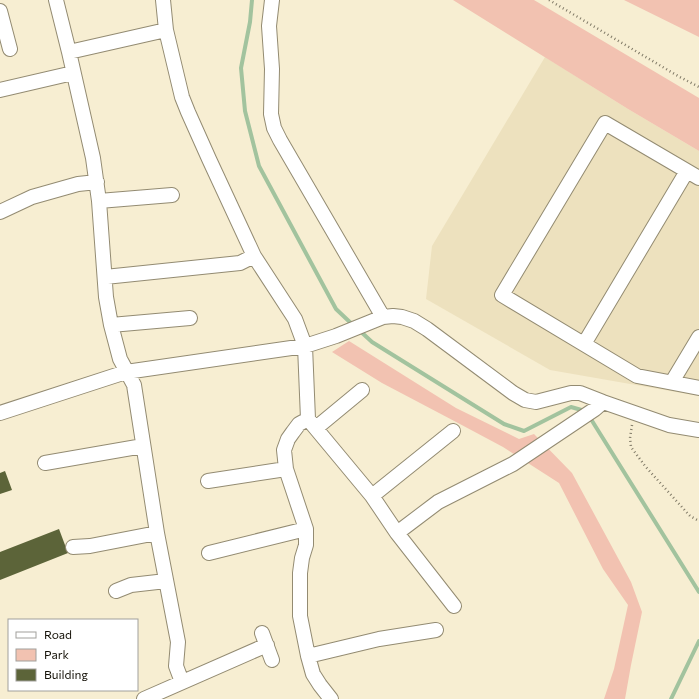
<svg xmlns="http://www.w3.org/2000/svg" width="699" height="699" font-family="Commissioner,sans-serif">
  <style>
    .built { fill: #ede1be }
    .green { fill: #f2c2b1 }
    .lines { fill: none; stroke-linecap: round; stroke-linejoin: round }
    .stream { stroke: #a2c39e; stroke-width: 4 }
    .building { fill: #5c6439 }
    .minor-casing { stroke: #938b72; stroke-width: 16 }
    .path { stroke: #807a67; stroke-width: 2.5; stroke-dasharray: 1 3; stroke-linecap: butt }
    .minor { stroke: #fff; stroke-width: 14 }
  </style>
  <rect width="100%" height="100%" fill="#f7eed2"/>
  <!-- built -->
  <path class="built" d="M545,57l83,52 71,42v245l-149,-26 -124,-71 6,-53z"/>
  <!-- green -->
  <path class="green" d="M453,0h81l165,98v53l-71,-42z
    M624,0h75v37z
    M349,341l107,67 63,31 15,-5 38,39 59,109 11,30 -11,53 -6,34h-21l10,-30 14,-64 -25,-36 -44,-86 -56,-36 -45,-24 -76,-40 -50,-31z"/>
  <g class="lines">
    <!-- stream -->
    <path class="stream" d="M252,0l-2,22 -9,46 4,43 14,55 77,143 18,17
      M359,330l13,12 132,82 20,7 47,-24 14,4
      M589,416l110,176
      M671,699l28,-58"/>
  </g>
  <!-- building -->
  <path class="building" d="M5,471l7,19 -12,4v-21z
    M59,529l9,24 -68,27v-28z"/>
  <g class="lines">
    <defs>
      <path id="minor" d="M56,0l13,52 24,106 6,43 7,96 5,28 9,34 14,26 23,148 21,109 -2,24 6,16
        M163,0l3,30 16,67 6,15 21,47 45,97 41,63 10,27 3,73 64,77 25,37 57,73
        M272,0l-3,26 3,43 -1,45 3,14 6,12 103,177
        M0,11l10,38
        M69,52l97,-22
        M0,90l73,-17
        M699,178l-94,-55 -103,172 135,81 62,12
        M99,201l73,-6
        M0,212l32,-15 46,-13 19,-2
        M105,277l135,-14 14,-7
        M111,325l79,-7
        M584,344l103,-173
        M672,382l27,-45
        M0,413l126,-41 179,-26 31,-10 47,-19 10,-1 9,1 12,4 13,8 86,64 12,7 11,2 35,-9h9l23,9 66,23 30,5
        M308,419l-9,5 -6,8 -5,7 -4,11 2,19 20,60v16l-4,13 -2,15v43l8,40 5,18 7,11 11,14
        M316,428l46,-38
        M45,463l98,-17
        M208,481l78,-12
        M372,496l81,-65
        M397,533l41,-31 75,-38 82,-55 8,-7
        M73,547l17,-1 67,-13
        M209,553l97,-24
        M116,591l15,-6 35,-4
        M262,633l10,27
        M308,656l71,-17 57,-9
        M144,699l123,-54"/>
    </defs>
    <!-- minor casing -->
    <use href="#minor" class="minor-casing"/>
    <!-- path -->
    <path class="path" d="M549,0l129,76 21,11
      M632,425l-2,13 1,9 14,19 45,50 9,5"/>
    <!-- minor -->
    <use href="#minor" class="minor"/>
  </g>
  <!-- legend -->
  <rect x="8" y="619" width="130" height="72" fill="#ffffff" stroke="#a1a09c"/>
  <rect x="16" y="632" width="20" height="6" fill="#ffffff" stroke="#a1a09c"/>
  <text x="44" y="639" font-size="12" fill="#141107">Road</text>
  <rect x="16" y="649" width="20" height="12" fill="#f2c2b1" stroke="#a1a09c"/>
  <text x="44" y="659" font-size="12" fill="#141107">Park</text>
  <rect x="16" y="669" width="20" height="12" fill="#5c6439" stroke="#a1a09c"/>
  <text x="44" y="679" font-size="12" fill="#141107">Building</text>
</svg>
